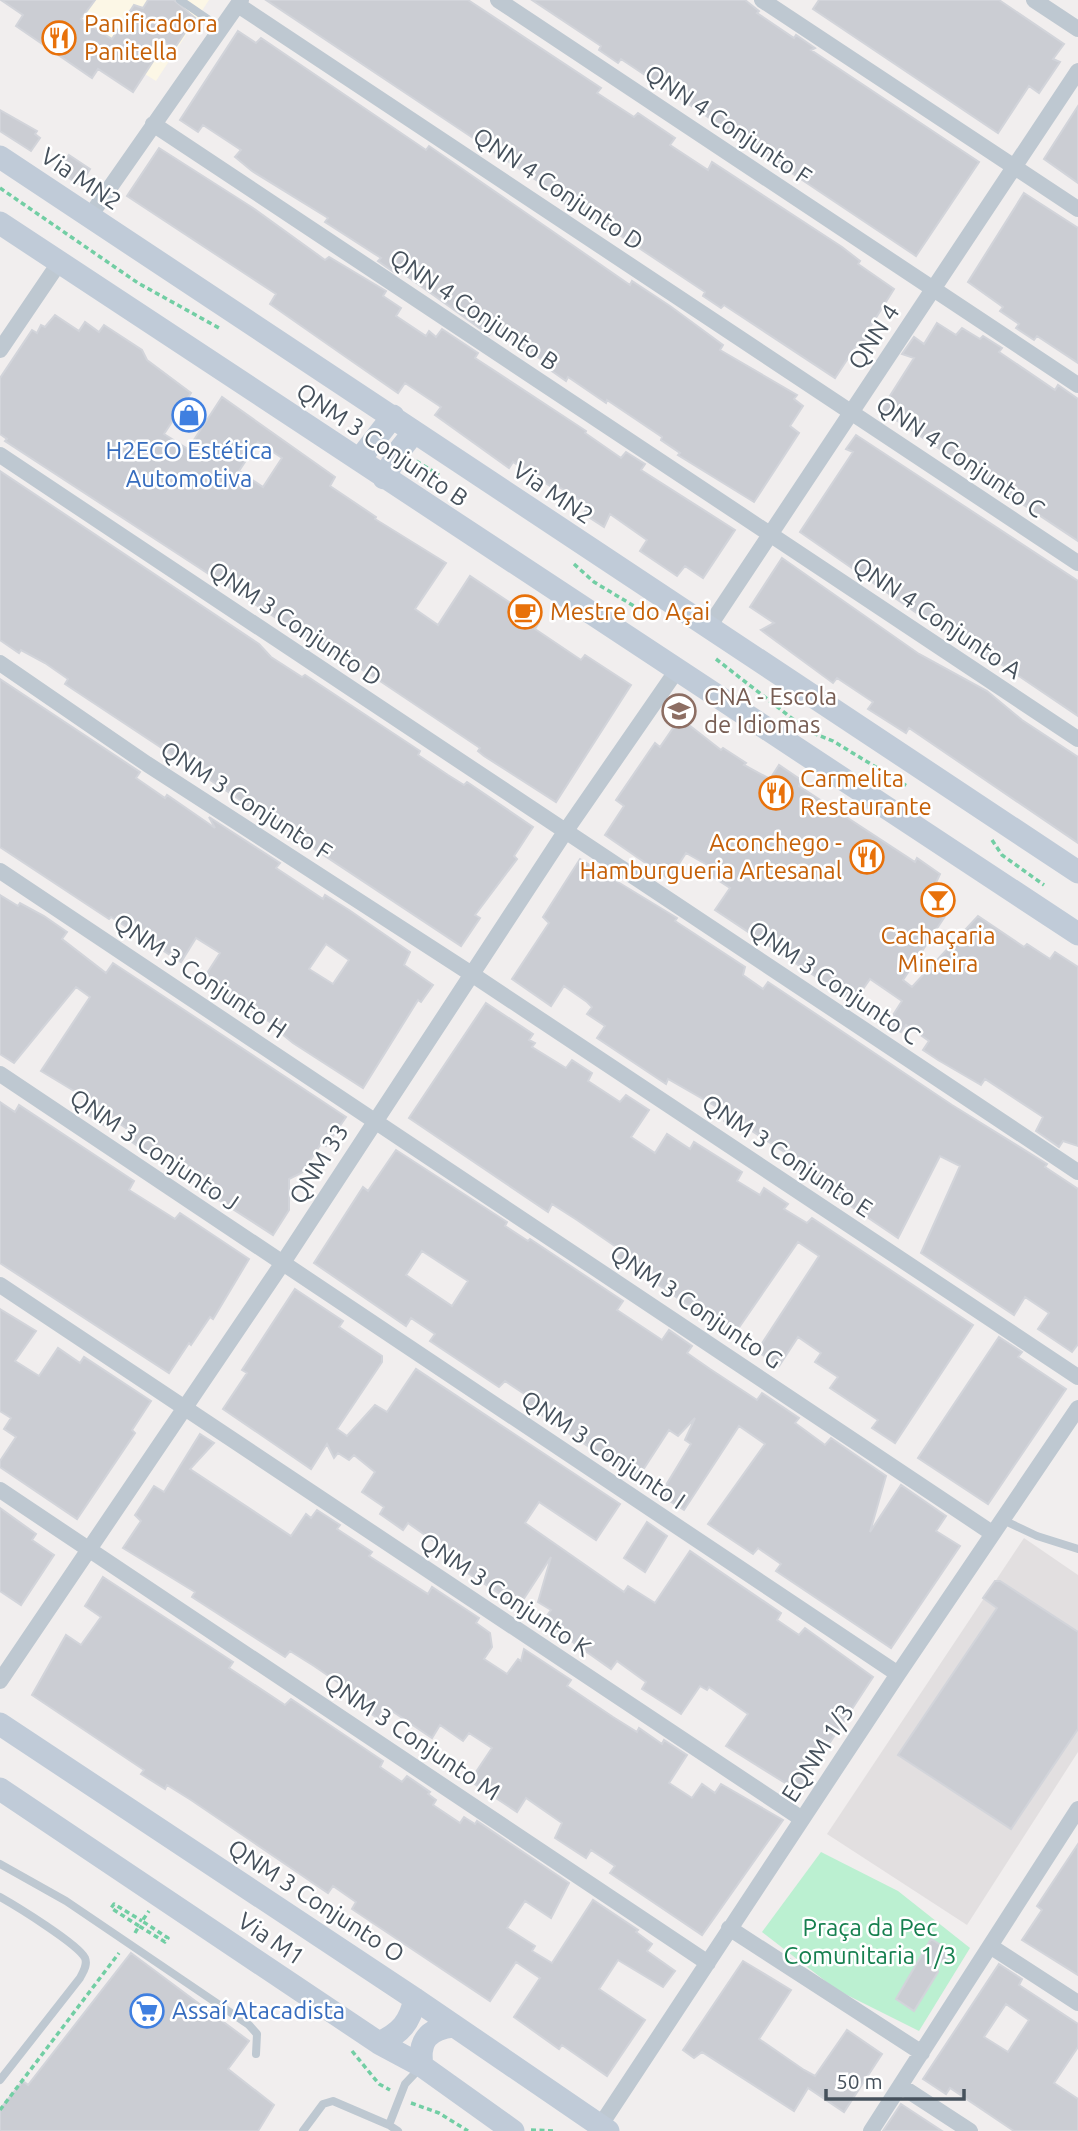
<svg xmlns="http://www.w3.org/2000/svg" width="1078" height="2131" font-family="Ubuntu,sans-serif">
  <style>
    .commercial { fill: #fcf7e6 }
    .education { fill: #e2dfe0 }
    .green { fill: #bbf0d1 }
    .building { fill: #cbcdd3; stroke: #d2d4da; stroke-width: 2; fill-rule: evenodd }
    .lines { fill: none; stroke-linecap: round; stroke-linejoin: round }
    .path { stroke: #72cea4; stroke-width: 3.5; stroke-dasharray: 5 3.5; stroke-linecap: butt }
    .lane { stroke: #bec8d1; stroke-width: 8 }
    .street { stroke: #bec8d1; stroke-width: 16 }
    .secondary { stroke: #c0cbd8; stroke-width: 23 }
    .labels { text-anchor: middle; stroke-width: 5; stroke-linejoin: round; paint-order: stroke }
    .food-label { font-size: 24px; fill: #c56008; stroke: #fff; text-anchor: start }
    .street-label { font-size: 24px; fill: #46515c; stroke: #fff }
    .shop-label { font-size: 24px; fill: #366cbe; stroke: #fff }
    .education-label { font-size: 24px; fill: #785e54; stroke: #fff; text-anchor: start }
    .park-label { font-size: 24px; fill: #157f4e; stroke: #fff }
  </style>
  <rect width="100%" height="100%" fill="#f1eeee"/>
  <!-- commercial -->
  <path class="commercial" d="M27,0h182l-53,81z"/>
  <!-- education -->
  <path class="education" d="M1024,1538l54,37v177l-111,173 -140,-91z"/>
  <!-- green -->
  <path class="green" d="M821,1852l77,39 72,57 -51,83 -82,-41 -75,-58z"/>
  <!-- building -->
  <path class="building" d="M1,0h94l-14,19 31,20 22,-34 9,3 5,-8h26l21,18 -21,31 -9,-6 -32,49 -35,-23 -6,9 -76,-52 7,-11z
    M266,0h202l133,88 -4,5 37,24 4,-4 37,25 -5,7 38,25 4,-8 130,85 18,14 -2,3 36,25 -27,43 4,3 -9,14 -6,-3 -21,32 -111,-73 -3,3 -18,-12 2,-4 -129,-86 -3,3 -18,-12 2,-3z
    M532,0h213l14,11 -2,2 37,25 2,-3 19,13 -4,2 168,112 -63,94 -295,-197 -3,4 -19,-13 2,-4z
    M819,0h180l65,44 -11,15 7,3 -21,31 -10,-7 -31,47 -185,-124z
    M238,31l18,12 5,-5 165,112 3,-4 201,139 2,-4 38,25 53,39 -3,5 77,45 -3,4 9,7 -13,20 9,7 -45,69 -76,-47 2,-2 -19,-13 1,-3 -55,-37 -1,3 -38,-26 -2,4 -17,-12 2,-3 -56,-37 -6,6 -92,-66 -2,4 -17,-12 3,-3 -56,-36 3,-4 -76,-47 -17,-14 6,-7 -38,-25 -5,7 -18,-12z
    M1078,106v77l-34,-24z
    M0,110l37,21 -2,3 5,4 -9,13 -31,-20z
    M159,148l94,60 72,52 4,-3 57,34 -3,5 18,12 -5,8 30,20 3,-5 7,6 6,-8 36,24 -3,5 111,73 -1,2 36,25 5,-6 19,12 -4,6 94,60 -32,48 -18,-12 -8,10 -37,-25 7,-11 -37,-26 -6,13 -20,-13 3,-9 -34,-22 -3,3 -37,-24 -4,6 -74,-53 6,-8 -36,-24 -7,10 -55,-38 -73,-51 6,-10 -149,-98z
    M69,155l21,14 -10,16 -22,-14z
    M1024,193l54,35v135l-41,-27 -3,4 -18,-12 3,-4 -19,-13 3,-4 -35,-25z
    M55,315l24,16 6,-9 14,10 5,-7 38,25 5,10 44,33 -27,41 24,15 34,-52 113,80 -5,9 46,31 -1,2 71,44 -31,46 23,16 32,-49 69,46 -4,7 46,31 4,-5 46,30 -75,117 -72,-46 -6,-5 2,-3 -109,-73 -72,-42 -294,-192 2,-2 -7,-5v-56l32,-48 5,3 4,-8 4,2zM258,442l24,16 -19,29 -24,-16z
    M937,323l19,12 6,-7 18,11 3,-3 19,12 -3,4 56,38 3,-5 20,14v142l-197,-131 33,-52 -12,-4 12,-17 10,7z
    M856,435l222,146v135l-74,-50 -19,-11 -2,3 -19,-12 -164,-114 53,-80 -7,-3z
    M0,471l259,173 12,13 31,20 3,-2 115,76 -2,4 30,20 16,10 3,-3 66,45 -19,29 3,3 -42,56 5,3 -19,28 -396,-262 3,-5 -23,-16 -24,-13 -2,3 -19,-13z
    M782,558l137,96 68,37 35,29 56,37v86l-169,-115 -3,5 -38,-24 5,-7 -36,-24 -4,5 -72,-53 13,-7 -24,-16z
    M0,679l140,93 -4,6 29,20 2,-3 48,33 -6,-11 71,46 -4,5 47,31 2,-4 24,15 61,42 -6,13 29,20 -12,17 -3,-2 -55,88 -70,-45 -16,-13 2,-2 -29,-19 -3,3 -23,-15 2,-4 -22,-15 16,-25 -24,-15 -15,24 -70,-45 -2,2 -109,-72zM326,944l23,16 -16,24 -24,-15z
    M680,718l41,32 2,-2 23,15 -2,2 26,14 9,-14 22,15 -2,6 116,76 2,-4 23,16 -6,13 21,14 -52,79 9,7 66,-71 46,31 3,-3 23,15 5,-7 23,15v179l-15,-5 -4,6 -23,-16 7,-14 -58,-38 -4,6 -43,-25 -15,-10 6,-9 -23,-16 -5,7 -13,-9 14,-22 -32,-22 -16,23 -139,-92 15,-22 -23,-15 4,-6 -25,-14 -17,26 -64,-44 19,-29 -8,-6 39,-57 5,4z
    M580,859l97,59 -2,3 70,46 -2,8 20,14 5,-7 184,123 95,59 -2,3 33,22v155l-6,8 -34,-23 11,-16 -24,-16 -11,18 -93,-62 39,-87 -20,-10 -42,82 -103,-70 5,-6 -59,-38 -4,6 -13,-9 5,-7 -61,-35 -2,5 -69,-46 8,-12 -18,-12 5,-7 -5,-5 -23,-16 -13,20 -39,-27 37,-56 -6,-6z
    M0,895l18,11 2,-3 24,13 23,16 -5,7 44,34 7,-10 233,154 -20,29 -4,-4 -19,30 -14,7v31l-16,25 -76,-49 5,-7 -46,-32 -4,9 -23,-16 4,-7 -23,-16 -5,9 -23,-15 7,-11 -48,-29 49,-74 -14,-10 -62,76 -14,-9z
    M486,1003l47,31 -4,6 6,3 -3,4 34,21 6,-8 20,13 -4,8 32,21 6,-7 23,15 -18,27 24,16 12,-19 23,15 4,-7 48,30 -5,9 23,14 4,-7 24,16 -4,5 23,14 5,-5 161,107 -78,118 -23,-15 6,-8 -48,-32 8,-11 -23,-15 6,-9 -23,-16 -19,29 -22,-15 62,-95 -21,-14 -65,94 -115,-79 4,-6 -45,-31 -25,-16 -4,8 -139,-94z
    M0,1102l15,10 4,-7 115,76 -5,9 46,29 5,-6 69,46 -36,60 -3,-2 -19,28 -2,-2 -20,30 -169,-110z
    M396,1150l111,72 -2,4 23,15 2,-2 93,62 -6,9 45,30 7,-10 23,16 -5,7 23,16 47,31 5,-7 37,25 -4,5 30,22 6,-7 55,38 -16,56 31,-47 45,31 -10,15 24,15 -69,102 -115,-77 5,-7 -23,-16 -5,6 -45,-30 57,-80 -26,-18 -55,84 -24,-15 31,-51 -6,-4 10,-22 -17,18 -9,-6 -32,49 -115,-77 4,-7 -21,-14 -6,6 -69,-46 5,-7 -24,-16 -5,8 -92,-63 49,-76 5,4zM422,1251l46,30 -16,25 -46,-31z
    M295,1289l48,32 -4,6 43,29v6l-45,67 10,7 28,-31 12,7 29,-43 204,135 -24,36 -57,-38 -14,21 99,69 4,-6 27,17 35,-52 91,62 -4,7 22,15 6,-7 68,49 -75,114 -72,-45 22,-32 -39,-27 -2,3 -7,-4 -19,28 -39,-25 4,-7 -29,-21 -6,8 -68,-48 8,-11 -13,-8 13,-45 -32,49 -70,-45 2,-3 -8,-6 2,-3 -37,-26 -5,7 -23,-16 4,-7 -22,-15 13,-20 -21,-17 -5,5 -11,-7 -4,5 -7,-14 -16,25 -88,-60 24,-36 -5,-3z
    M0,1309l36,22 -21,30 24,15 19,-28 22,15 4,-6 67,44 -19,29 3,3 -58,86 -77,-52v-6l16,-24 -12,-8 7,-11 -11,-7z
    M999,1337l23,15 -4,5 48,32 -78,115 -70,-46z
    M200,1434l14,9 -24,26 101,67 15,-22 5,4 6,-8 23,15 -3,4 35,23 -3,4 59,38 4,-7 47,31 -3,5 14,10 2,14 -8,12 23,15 11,-15 3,2 3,-12 47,31 -4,6 46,31 24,15 2,-4 23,16 2,-4 23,15 -18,28 23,15 10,-14 13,9 6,-9 62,36 -81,115 -92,-62 5,-7 -24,-16 -5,8 -31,-20 7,-15 -36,-25 -9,14 -47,-31 22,-33 -23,-15 -6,8 -23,-16 -8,13 -46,-31 -7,12 -15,-10 4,-6 -54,-37 -24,-15 -5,6 -93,-60 3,-5 -72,-44 18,-27 -6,-6 19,-29 10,6z
    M0,1508l36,26 -4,6 22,15 -33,50 -21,-14z
    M647,1522l20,14 -22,36 -21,-14z
    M103,1577l118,77 12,8 -4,6 56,37 6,-6 92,62 -3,6 22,15 5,-6 23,16 -2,2 8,6 -3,5 27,18 4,-6 11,7 2,-3 92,62 -18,35 -26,-17 -18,27 28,18 -3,5 20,12 41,-63 45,30 -2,2 16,12 -5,7 28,20 -12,16 -45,-27 -19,29 46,31 -38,56 -45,-31 -3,4 -45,-32 26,-39 -24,-16 -26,39 -138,-92 4,-7 -23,-16 -5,7 -137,-93 -24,-15 -2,4 -24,-15 3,-4 -112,-75 34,-60 15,10 20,-28 -16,-11z
    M995,1581h5l78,51v97l-67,100 -113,-74 99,-147 -14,-10z
    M1078,1844v131l-56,-35 20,-30 -5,-4z
    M931,1939l20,12 -5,8 -9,5 1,8 -24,39 -18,-12z
    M131,1953l118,88 -21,28 46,36 -16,26h-258v-22l23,-28 5,4z
    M743,1961l48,29 -32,49 45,31 11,6 32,-46 35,24 -38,58 -36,-24 -14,23 -92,-59 -8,6 -11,-8z
    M999,1964l23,15 -3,6 59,39v23l-24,36 24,16v32h-64l-64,-43 -4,6 -23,-15zM1006,2004l23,16 -21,32 -24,-15z
    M901,2104l41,27h-59z"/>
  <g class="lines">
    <!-- path -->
    <path class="path" d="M0,188l138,95 81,45
      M416,461l23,14
      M574,564l20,18 60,36
      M716,659l82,64
      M813,733l20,8 74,45
      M992,840l10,15 42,30
      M139,1926l-28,-18 3,-4 28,17
      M135,1933l4,-7 26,16 3,-4 -26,-17 7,-10
      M352,2051l27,33 11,6
      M411,2103l28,10 29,18
      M0,2110l119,-157
      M531,2130l25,1"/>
    <!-- lane -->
    <path class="lane" d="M180,0l41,28
      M1001,1519l36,17 41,13
      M0,1864l66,37 183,124 8,9 -1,20
      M0,1897c16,9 78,47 85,61 3,7 -2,14 -5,20l-80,102
      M303,2131l20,-27 10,-3 56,24
      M398,2131l-9,-6 16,-41 15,-16"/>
    <!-- street -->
    <path class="street" d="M498,0l580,385
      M762,0l316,209
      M1034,0l44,29
      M238,5l840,558
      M153,124l925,615
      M90,216l151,-216
      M0,350l59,-87
      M0,455l1078,717
      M708,628l370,-557
      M0,663l147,101 323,209 608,404
      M0,871l992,662
      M0,1074l898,600
      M0,1285l802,534
      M0,1490l708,473
      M0,1681l282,-417 283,-432 112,-162
      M729,1928l193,125
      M990,1946l88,57
      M901,2086l69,45
      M600,2126l298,-452 180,-266
      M871,2131l207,-322"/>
    <!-- secondary -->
    <path class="secondary" d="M0,157l1078,715
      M0,223l1078,711
      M359,460l34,-44
      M384,478l15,-27 15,-19
      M0,1724l415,275 193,132
      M0,1789l379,254 43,23 91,65
      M379,2043c22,-10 31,-21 36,-44
      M422,2066c-4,-25 6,-37 31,-40"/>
  </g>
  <!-- icons -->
  <defs>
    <symbol id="restaurant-ring" viewBox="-11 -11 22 22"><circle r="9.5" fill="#fff" stroke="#e8710a" stroke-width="1.5"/><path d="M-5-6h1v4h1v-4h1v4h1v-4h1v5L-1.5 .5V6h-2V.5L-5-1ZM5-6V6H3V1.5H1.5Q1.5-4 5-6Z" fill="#e8710a"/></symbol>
    <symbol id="shop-ring" viewBox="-11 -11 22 22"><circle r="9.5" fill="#fff" stroke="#3f7fe0" stroke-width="1.5"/><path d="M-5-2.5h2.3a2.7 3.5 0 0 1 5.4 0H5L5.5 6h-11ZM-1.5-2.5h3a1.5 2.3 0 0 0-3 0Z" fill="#3f7fe0"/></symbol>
    <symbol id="cafe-ring" viewBox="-11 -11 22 22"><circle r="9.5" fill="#fff" stroke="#e8710a" stroke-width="1.5"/><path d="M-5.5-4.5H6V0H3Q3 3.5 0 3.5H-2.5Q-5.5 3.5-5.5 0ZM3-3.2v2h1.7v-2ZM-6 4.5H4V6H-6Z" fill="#e8710a"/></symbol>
    <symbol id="school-ring" viewBox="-11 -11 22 22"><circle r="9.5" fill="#fff" stroke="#8d6e63" stroke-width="1.5"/><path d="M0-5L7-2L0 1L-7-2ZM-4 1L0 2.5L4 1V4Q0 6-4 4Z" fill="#8d6e63"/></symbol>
    <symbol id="bar-ring" viewBox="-11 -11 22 22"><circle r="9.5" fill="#fff" stroke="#e8710a" stroke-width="1.5"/><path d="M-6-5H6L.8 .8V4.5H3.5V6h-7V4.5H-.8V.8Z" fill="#e8710a"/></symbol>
    <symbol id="supermarket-ring" viewBox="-11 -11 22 22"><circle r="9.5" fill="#fff" stroke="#3f7fe0" stroke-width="1.5"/><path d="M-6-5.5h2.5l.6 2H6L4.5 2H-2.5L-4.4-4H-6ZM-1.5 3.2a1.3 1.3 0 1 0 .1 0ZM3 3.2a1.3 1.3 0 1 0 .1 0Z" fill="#3f7fe0"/></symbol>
  </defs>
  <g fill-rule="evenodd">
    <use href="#restaurant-ring" x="40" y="19" width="38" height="38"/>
    <use href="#shop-ring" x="170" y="396" width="38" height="38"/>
    <use href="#cafe-ring" x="506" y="593" width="38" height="38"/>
    <use href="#school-ring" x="660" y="692" width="38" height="38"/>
    <use href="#restaurant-ring" x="757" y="774" width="38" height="38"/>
    <use href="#restaurant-ring" x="848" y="838" width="38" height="38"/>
    <use href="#bar-ring" x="919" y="881" width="38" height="38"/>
    <use href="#supermarket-ring" x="128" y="1992" width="38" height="38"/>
  </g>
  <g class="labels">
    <!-- food labels -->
    <g class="food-label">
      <text x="84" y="32">Panificadora<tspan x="84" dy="28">Panitella</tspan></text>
      <text x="550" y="620">Mestre do Açai</text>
      <text x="800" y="787">Carmelita<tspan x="800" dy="28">Restaurante</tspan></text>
      <text x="842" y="851" text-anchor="end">Aconchego -<tspan x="842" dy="28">Hamburgueria Artesanal</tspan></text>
      <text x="938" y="944" text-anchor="middle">Cachaçaria<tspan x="938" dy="28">Mineira</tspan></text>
    </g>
    <!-- street labels -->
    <g class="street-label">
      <text transform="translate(728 125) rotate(34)" y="8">QNN 4 Conjunto F</text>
      <text transform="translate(81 179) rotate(34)" y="8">Via MN2</text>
      <text transform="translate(558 189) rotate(34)" y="8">QNN 4 Conjunto D</text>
      <text transform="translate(474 310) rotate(34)" y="8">QNN 4 Conjunto B</text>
      <text transform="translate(874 337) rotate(-57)" y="8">QNN 4</text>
      <text transform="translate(382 445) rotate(34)" y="8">QNM 3 Conjunto B</text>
      <text transform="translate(960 457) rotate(34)" y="8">QNN 4 Conjunto C</text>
      <text transform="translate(553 493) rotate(34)" y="8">Via MN2</text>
      <text transform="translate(937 618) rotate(34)" y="8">QNN 4 Conjunto A</text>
      <text transform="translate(295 624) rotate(34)" y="8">QNM 3 Conjunto D</text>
      <text transform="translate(246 801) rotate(33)" y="8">QNM 3 Conjunto F</text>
      <text transform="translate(200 976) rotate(34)" y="8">QNM 3 Conjunto H</text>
      <text transform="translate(834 983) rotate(34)" y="8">QNM 3 Conjunto C</text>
      <text transform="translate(154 1150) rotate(34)" y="8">QNM 3 Conjunto J</text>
      <text transform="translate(787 1156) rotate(34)" y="8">QNM 3 Conjunto E</text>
      <text transform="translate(319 1164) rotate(-58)" y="8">QNM 33</text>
      <text transform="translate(696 1307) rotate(34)" y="8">QNM 3 Conjunto G</text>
      <text transform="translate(603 1450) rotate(34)" y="8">QNM 3 Conjunto I</text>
      <text transform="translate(505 1595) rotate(34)" y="8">QNM 3 Conjunto K</text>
      <text transform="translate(412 1737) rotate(34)" y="8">QNM 3 Conjunto M</text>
      <text transform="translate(818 1753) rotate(-57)" y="8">EQNM 1/3</text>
      <text transform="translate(316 1901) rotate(33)" y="8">QNM 3 Conjunto O</text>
      <text transform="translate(271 1939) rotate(34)" y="8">Via M1</text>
    </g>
    <!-- shop labels -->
    <g class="shop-label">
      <text x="189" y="459">H2ECO Estética<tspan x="189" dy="28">Automotiva</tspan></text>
      <text x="172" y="2019" text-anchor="start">Assaí Atacadista</text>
    </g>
    <!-- education labels -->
    <g class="education-label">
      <text x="704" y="705">CNA - Escola<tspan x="704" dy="28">de Idiomas</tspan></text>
    </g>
    <!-- park labels -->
    <g class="park-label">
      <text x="870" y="1936">Praça da Pec<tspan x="870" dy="28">Comunitaria 1/3</tspan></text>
    </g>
  </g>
  <!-- scale -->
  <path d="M826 2089v10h138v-10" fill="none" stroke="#46515c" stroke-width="3.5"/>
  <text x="836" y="2089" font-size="21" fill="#46515c" stroke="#ffffff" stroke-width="5" paint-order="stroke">50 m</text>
</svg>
